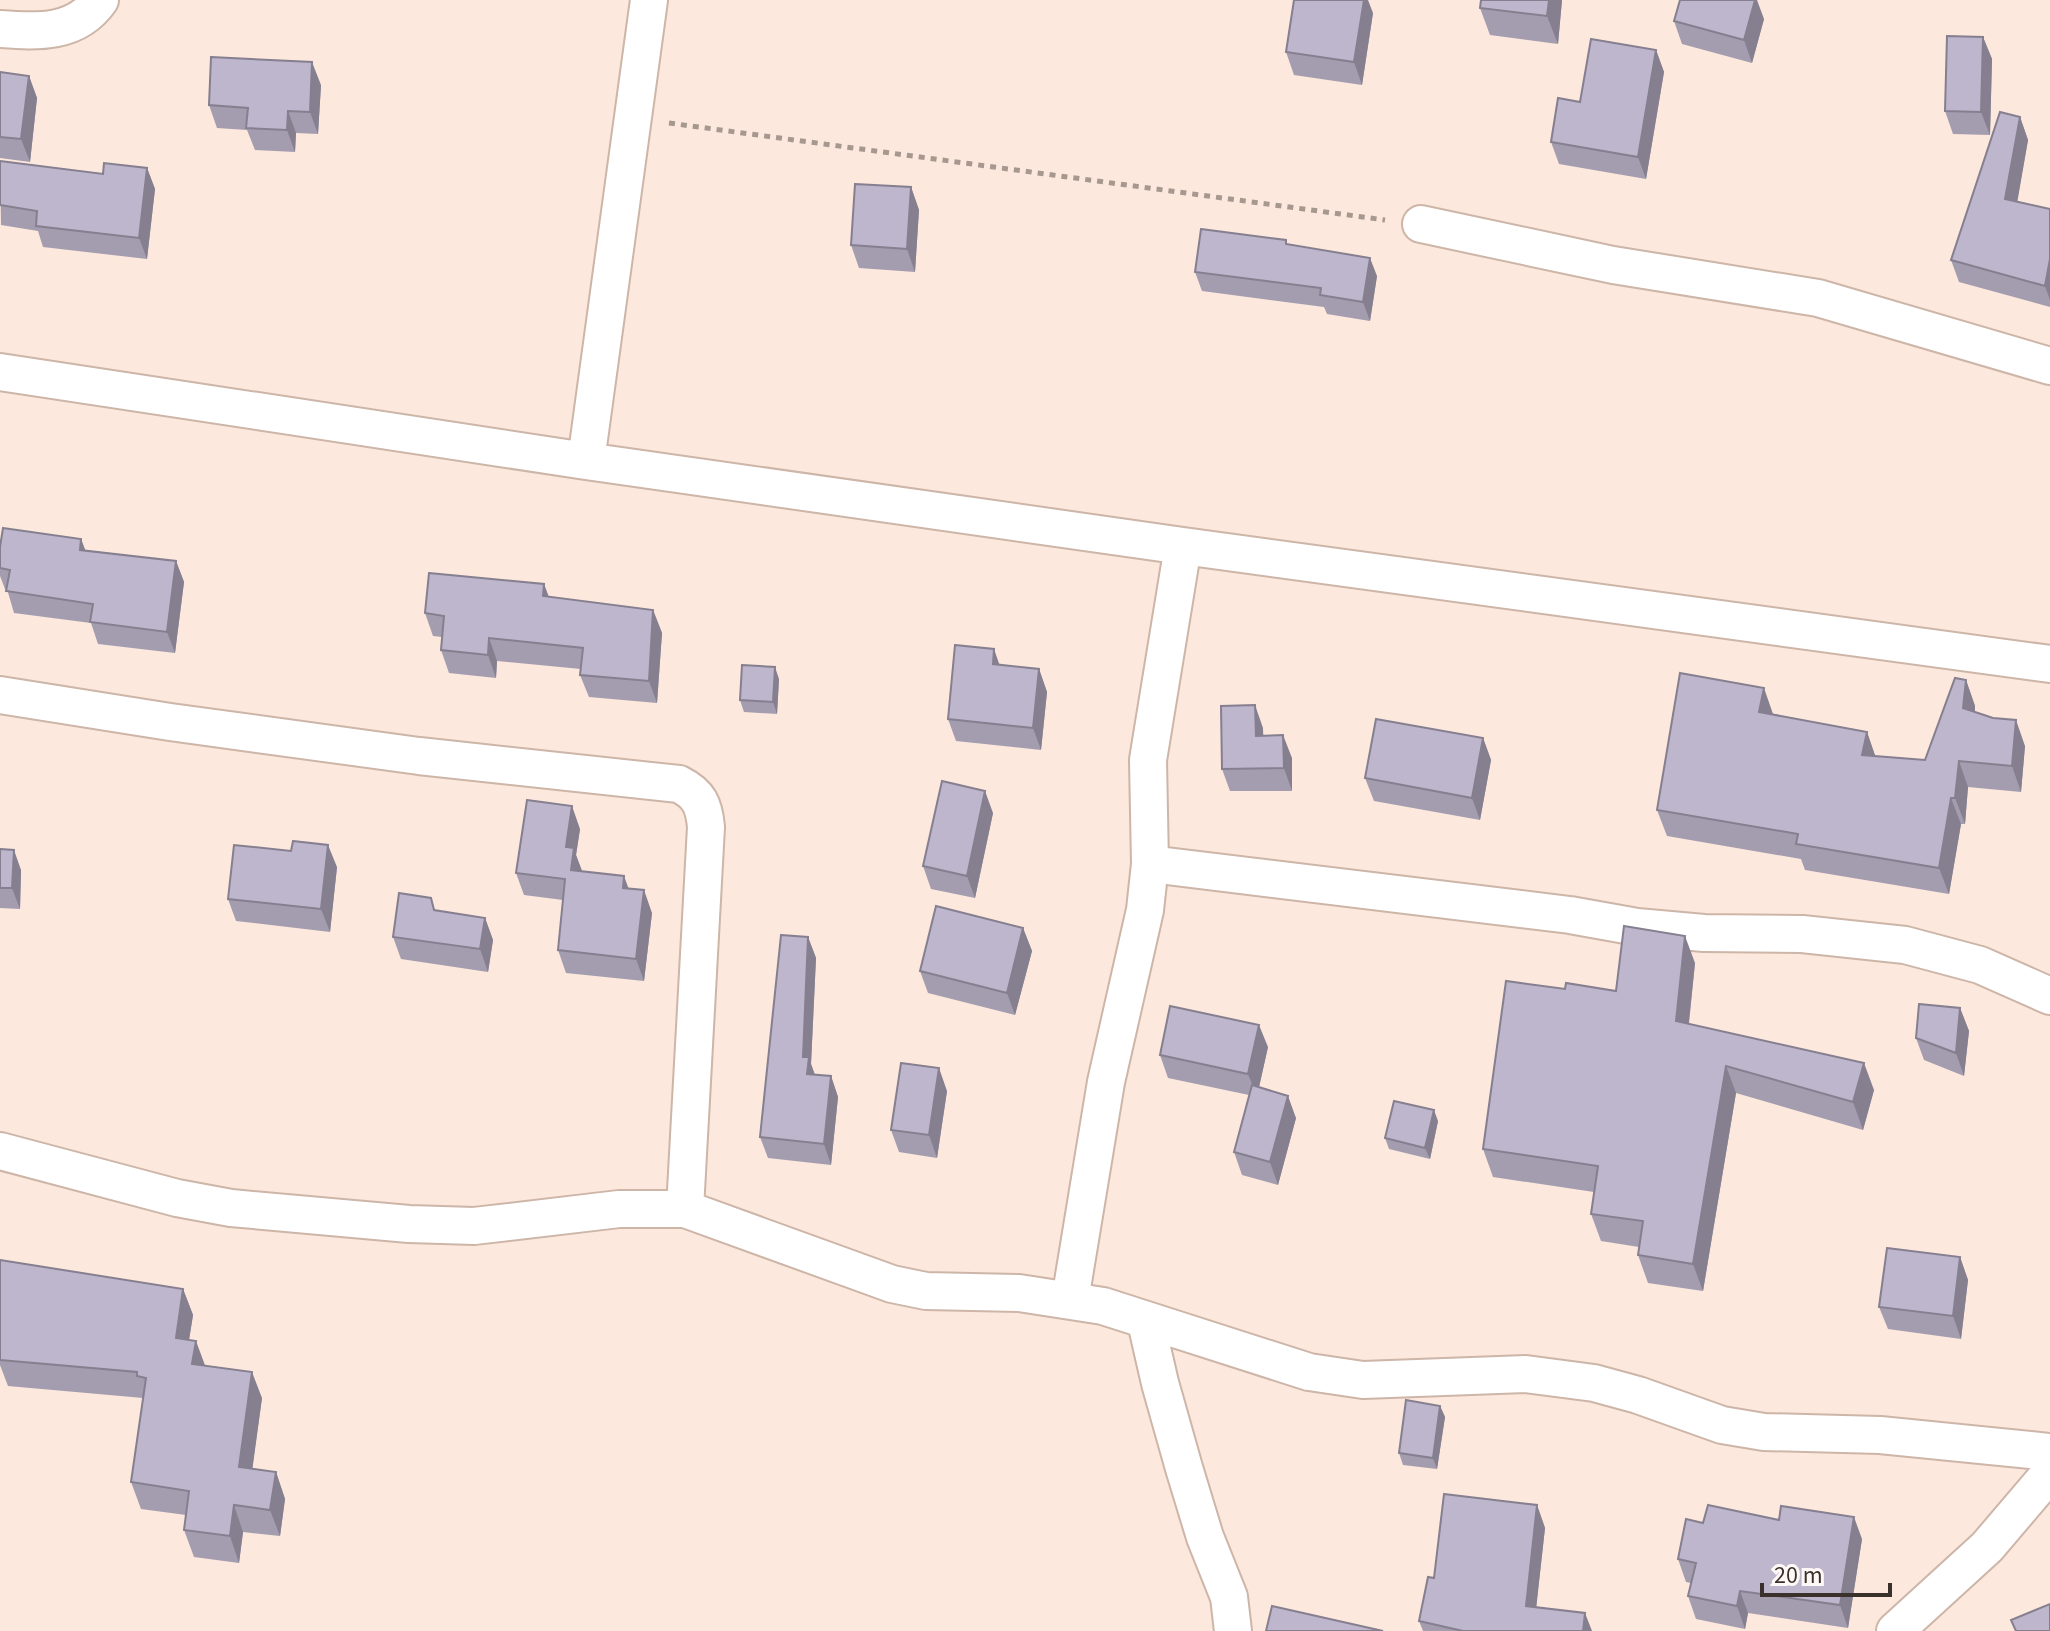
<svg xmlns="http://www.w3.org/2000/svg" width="2050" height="1631" font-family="'Source Sans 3',sans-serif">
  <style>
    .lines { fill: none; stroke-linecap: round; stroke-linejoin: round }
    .minor-casing { stroke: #cdb5a8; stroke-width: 40 }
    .path { stroke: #a7988f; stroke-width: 5; stroke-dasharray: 6 6; stroke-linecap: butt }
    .minor { stroke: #fff; stroke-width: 36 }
    .wall { fill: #a39daf }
    .shaded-wall { fill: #857f8f }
    .building { fill: #beb6cc; stroke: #857f8f; stroke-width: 2 }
  </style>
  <rect width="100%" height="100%" fill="#fce8dd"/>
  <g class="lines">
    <defs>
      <path id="minor" d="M0,29c38,3 76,5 100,-29
        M1421,224l192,41 205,33 232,68
        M0,372l586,89 597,85 867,118
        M586,461l63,-461
        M0,695l170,27 249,34 260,28c20,10 25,21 27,43l-21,382
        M1150,864l420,51 67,12 67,6 98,1 103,11 75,20 70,31
        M0,1151l177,47 54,10 178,16 65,2 145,-17h66l207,75 34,7 93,2 84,13 206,66 54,8 163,-6 68,9 44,12 84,30 42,7 116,3 170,17
        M1070,1300l36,-218 39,-172 5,-46 -2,-104 35,-214
        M1146,1322l14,61 24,85 21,69 24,60 4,34
        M1895,1631l92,-84 63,-74"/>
    </defs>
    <!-- minor casing -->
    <use href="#minor" class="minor-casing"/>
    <!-- path -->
    <path class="path" d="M669,123l716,97"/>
    <!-- minor -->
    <use href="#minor" class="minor"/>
  </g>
  <!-- wall -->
  <path class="wall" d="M1481,0h81l-4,44 -68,-9 -10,-27z
    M1373,13l-11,72 -68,-10 -8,-23z
    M1764,19l-12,44 -70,-19 -8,-23z
    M1983,37l9,22 -2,76 -37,-1 -8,-23z
    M1656,50l8,22 -18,107 -87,-15 -8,-22 29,-40z
    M0,72l29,4 8,22 -7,64 -30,-4z
    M321,85l-3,49 -22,-1 -1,19 -40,-2 -8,-20 -30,-2 -8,-23z
    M2020,117l8,23 -11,61 33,8v98l-91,-25 -8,-22z
    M0,161l103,13 44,-6 8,21 -8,70 -104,-12 -5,-16 -37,-6z
    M911,187l8,23 -4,62 -56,-4 -8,-23z
    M1288,245l89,31 -7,45 -43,-7 -3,-7 -122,-16 -7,-19z
    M81,539l4,11 91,11 8,21 -9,71 -77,-9 -7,-21 -77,-10 -7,-24h-2l-5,-13v-8z
    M544,584l5,13 104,13 9,23 -5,70 -68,-6 -9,-22 1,-6 -84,-8 -1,17 -47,-5 -8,-23 1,-13 -9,-1 -8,-23z
    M1000,665l39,4 8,23 -6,58 -85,-9 -8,-22z
    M779,679l-2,35 -33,-2 -4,-12z
    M1966,680l9,26v6l50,34 -4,46 -53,-5 -3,37h-4l-12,70 -144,-24 -4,-11 -134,-23 -10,-26 116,-96 94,18 8,24 50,4z
    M1263,728v8l29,22v33h-62l-8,-22z
    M1483,738l8,22 -11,60 -106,-19 -9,-23z
    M993,813l-18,85 -44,-9 -8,-23z
    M580,829l-4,26 6,16 47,17 23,25 -8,68 -78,-8 -8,-23 5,-50 -39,-5 -8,-22z
    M0,849l21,21 -1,39 -20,-1z
    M337,867l-7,65 -94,-11 -8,-22z
    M431,898l4,12 50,8 8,22 -5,32 -87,-13 -8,-22z
    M1023,928l9,23 -17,64 -87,-22 -8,-22z
    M808,937l8,21 -5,106 4,11 16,1 7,21 -7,68 -63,-7 -8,-21z
    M1695,963l-6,61 185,66 -11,40 -127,-37 -33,198 -55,-8 -10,-28 1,-8 -38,-6 -10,-27 3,-22 -101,-15 -10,-28 82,-160 51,2z
    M1960,1008l9,23 -5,45 -40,-16 -8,-22z
    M1268,1047l-9,40 37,31 -18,67 -36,-10 -8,-23 15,-57 -81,-17 -8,-23z
    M947,1091l-10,67 -38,-6 -8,-22z
    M1438,1121l-8,38 -41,-10 -4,-11z
    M1960,1257l8,23 -7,59 -73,-10 -9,-22z
    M0,1260l183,29 10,26 -4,25 16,26 57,32 -10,71 24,3 9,27 -5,37 -37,-4 -4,31 -45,-6 -10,-27 2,-15 -45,-6 -10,-27 12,-84 -135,-12 -8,-21z
    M1440,1406l5,11 -8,52 -34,-4 -4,-12z
    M1537,1505l8,23 -9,79 56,24h-169l-4,-10 15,-43z
    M1703,1523l159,16 -14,89 -100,-15 -3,16 -49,-10 -8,-23 3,-13 -5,-1 -8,-23z"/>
  <!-- shaded-wall -->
  <path class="shaded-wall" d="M1364,0h4l5,13 -11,72 -8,-23z
    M1549,0h13l-4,44 -11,-28z
    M1755,0h2l7,19 -12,44 -8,-23z
    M1983,37l9,22 -2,76 -9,-23z
    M1656,50l8,22 -18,107 -8,-22z
    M312,62l9,23 -3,49 -8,-22z
    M29,76l8,22 -7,64 -9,-23z
    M288,111l8,22 -1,19 -8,-22z
    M2020,117l8,23 -14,81 -9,-22z
    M147,168l8,21 -8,70 -8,-21z
    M911,187l8,23 -4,62 -8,-23z
    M1370,258l7,18 -7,45 -7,-19z
    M2050,259v41l-5,-14z
    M81,539l8,21 -9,-10z
    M176,561l8,21 -9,71 -8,-21z
    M544,584l8,23 -9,-11z
    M653,610l9,23 -5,70 -8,-22z
    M489,638l8,23 -1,17 -8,-23z
    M994,649l8,23 -9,-8z
    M775,667l4,12 -2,35 -4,-12z
    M1039,669l8,23 -6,58 -8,-22z
    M1966,680l9,26 -2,28 -10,-26z
    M1764,688l9,26 -4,24 -10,-26z
    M1255,705l8,23 1,30 -8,-22z
    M2016,720l9,26 -4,46 -9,-26z
    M1867,732l9,26 -14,-3z
    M1283,735l9,23v33l-8,-23z
    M1483,738l8,22 -11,60 -8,-22z
    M1959,761l9,26 -3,37 -10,-26z
    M985,791l8,22 -18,85 -8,-22z
    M1951,798l10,26 -12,70 -10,-26z
    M572,806l8,23 -4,26 6,16 -11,-1 -5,-23z
    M328,845l9,22 -7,65 -9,-23z
    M14,850l7,20 -1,39 -8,-21z
    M624,876l8,22 -9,-10z
    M644,890l8,23 -8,68 -8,-22z
    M485,918l8,22 -5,32 -8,-23z
    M1023,928l9,23 -17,64 -8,-22z
    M1685,936l10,27 -9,85 -10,-27z
    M808,937l8,21 -5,106 5,14 -9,-4 -4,-17z
    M1960,1008l9,23 -5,45 -8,-23z
    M1259,1025l9,22 -11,49 -9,-22z
    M1864,1063l10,27 -11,40 -10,-28z
    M1726,1066l10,27 -33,198 -10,-27z
    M939,1068l8,23 -10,67 -8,-23z
    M831,1076l7,21 -7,68 -7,-21z
    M1288,1096l8,22 -18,67 -8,-23z
    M1434,1110l4,11 -8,38 -5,-11z
    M1960,1257l8,23 -7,59 -8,-23z
    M183,1289l10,26 -8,50 -9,-27z
    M196,1341l10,27 -14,-4z
    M252,1372l10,26 -13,96 -10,-27z
    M1440,1406l5,11 -8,52 -4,-11z
    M276,1472l9,27 -5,37 -10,-26z
    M234,1505l9,27 -4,31 -9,-27z
    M1537,1505l8,23 -11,100 -8,-22z
    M1854,1517l8,22 -14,89 -8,-23z
    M1740,1591l8,22 -3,16 -8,-23z
    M1585,1613l7,18h-9z"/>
  <!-- building -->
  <path class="building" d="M1294,0h70l-10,62 -68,-10z
    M1481,0h68l-2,16 -67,-8z
    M1680,0h75l-11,40 -70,-19z
    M1947,36l36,1 -2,75 -36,-1z
    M1591,39l65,11 -18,107 -87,-15 7,-44 22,4z
    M211,57l101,5 -2,50 -22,-1 -1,19 -41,-2 2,-20 -39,-3z
    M0,72l29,4 -8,63 -21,-2z
    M2000,112l20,5 -15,82 45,10v50l-5,27 -94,-26z
    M0,161l103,13 1,-11 43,5 -8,70 -103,-12 1,-15 -37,-6z
    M855,184l56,3 -4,62 -56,-4z
    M1201,229l85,11v4l84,14 -7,44 -43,-7 1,-7 -126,-16z
    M3,528l78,11 -1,11 96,11 -9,71 -77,-10 3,-18 -87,-13 4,-21 -10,-2v-21z
    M429,573l115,11 -1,12 110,14 -4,71 -69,-6 3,-27 -94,-10 -1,17 -47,-5 3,-34 -19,-3z
    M955,645l39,4 -1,15 46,5 -6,59 -85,-9z
    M742,665l33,2 -2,35 -33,-2z
    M1680,673l84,15 -5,24 108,20 -5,23 63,5 30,-82 11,2 -3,28 30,10 23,2 -4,46 -53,-5 -4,37h-4l-12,70 -143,-24 2,-10 -141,-24z
    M1255,705l1,31 27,-1 1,33 -62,1 -1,-63z
    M1376,719l107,19 -11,60 -107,-20z
    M942,781l43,10 -18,85 -44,-10z
    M527,800l45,6 -6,41 8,1 -3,22 53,6 -1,12 21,2 -8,69 -78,-9 7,-71 -49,-6z
    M293,841l35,4 -7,64 -93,-10 6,-54 57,6z
    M0,849l14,1 -2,38h-12z
    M399,893l32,5 3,12 51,8 -5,31 -87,-12z
    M936,906l87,22 -16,65 -87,-22z
    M1624,926l61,10 -9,85 188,42 -11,39 -127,-36 -33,198 -55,-9 5,-34 -52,-7 7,-48 -115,-17 23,-168 59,8 1,-6 50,8z
    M781,935l27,2 -5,120h6l-2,17 24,2 -7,68 -64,-7z
    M1919,1004l41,4 -4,45 -40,-15z
    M1170,1006l89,19 -11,49 -88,-19z
    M901,1063l38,5 -10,67 -38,-5z
    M1252,1085l36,11 -18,66 -36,-10z
    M1394,1101l40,9 -9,38 -40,-10z
    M1887,1248l73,9 -7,59 -74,-9z
    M0,1260l183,29 -7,49 20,3 -4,23 60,8 -13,95 37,5 -6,38 -36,-5 -4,31 -46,-6 5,-39 -58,-9 15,-104 -9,-2v-4l-137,-12z
    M1406,1400l34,6 -7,52 -34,-5z
    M1444,1494l93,11 -11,101 59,7 -2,18h-120l-44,-10 9,-44 6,1z
    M1708,1505l71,15 2,-14 73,11 -14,88 -100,-14 -3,15 -49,-10 8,-33 -18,-4 8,-40 17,4z
    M2050,1604v27h-34l-5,-11z
    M1272,1606l111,25h-117z"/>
  <!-- scale -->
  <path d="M1762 1583v12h128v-12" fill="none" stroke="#3b312c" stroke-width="4"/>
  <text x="1774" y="1583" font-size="24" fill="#3b312c" stroke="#fef9f6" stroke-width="6" paint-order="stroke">20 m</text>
</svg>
